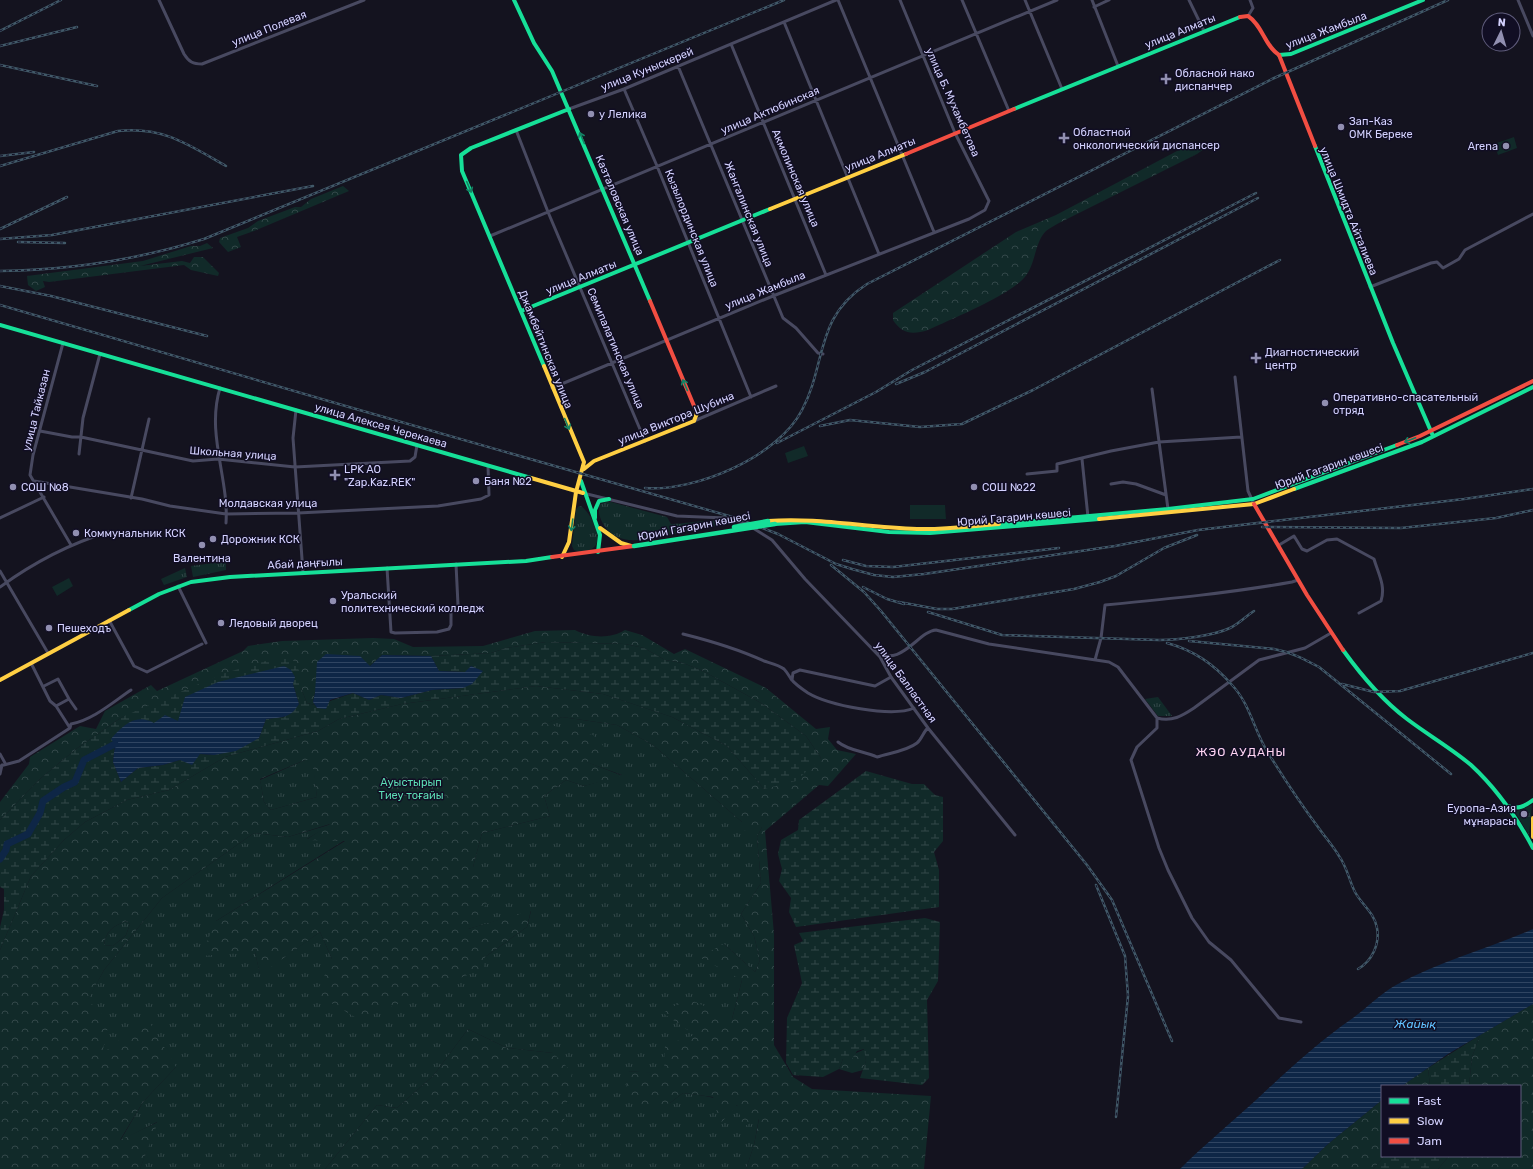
<svg xmlns="http://www.w3.org/2000/svg" width="1533" height="1169" font-family="Rubik,sans-serif">
  <style>
    .grass { fill: url(#grass-tufts) }
    .forest { fill: url(#forest-crowns); fill-rule: evenodd }
    .wetland { fill: url(#wetland-marsh); fill-rule: evenodd }
    .pitch { fill: #112a29 }
    .water { fill: url(#water-rules) }
    .lines { fill: none; stroke-linecap: round; stroke-linejoin: round }
    .river { stroke: #0e2646; stroke-width: 7 }
    .street { stroke: #484960; stroke-width: 3 }
    .fast { stroke: #16e098; stroke-width: 4 }
    .slow { stroke: #ffcf43; stroke-width: 4 }
    .jam { stroke: #f24e42; stroke-width: 4 }
    .rail-casing { stroke: #415968; stroke-width: 2.5 }
    .rail { stroke: #110e24; stroke-width: 1; stroke-dasharray: 3; stroke-linecap: butt }
    .fast-bridge { stroke: #16e098; stroke-width: 4.5 }
    .oneway { stroke: #148264 }
    .poi-dot { fill: #918fb1; stroke: #110e24; stroke-width: 1.5 }
    .labels { text-anchor: middle; stroke-width: 3; stroke-linejoin: round; paint-order: stroke }
    .street-label { font-size: 11px; fill: #d4d2ff; stroke: #110e24 }
    .poi-label { font-size: 11px; fill: #d4d2ff; stroke: #110e24; text-anchor: start }
    .park-label { font-size: 11px; fill: #5ddfb6; stroke: #110e24 }
    .neighbourhood-label { font-size: 12px; letter-spacing: 1px; fill: #ffd4f2; stroke: #110e24 }
    .water-label { font-size: 12px; font-style: italic; fill: #60c0fe; stroke: #110e24 }
  </style>
  <defs>
    <pattern id="grass-tufts" width="24" height="20" patternUnits="userSpaceOnUse"><rect width="24" height="20" fill="#112a29"/><path d="M3 7l-1-3M5 7V3M7 7l1-3M15 17l-1-3M17 17v-4M19 17l1-3" fill="none" stroke="#334849"/></pattern>
    <pattern id="forest-crowns" width="20" height="18" patternUnits="userSpaceOnUse"><rect width="20" height="18" fill="#112a29"/><path d="M2 6a3 3 0 1 1 6 0M12 15a3 3 0 1 1 6 0" fill="none" stroke="#334849"/></pattern>
    <pattern id="wetland-marsh" width="20" height="14" patternUnits="userSpaceOnUse"><rect width="20" height="14" fill="#112a29"/><path d="M1 5h8M5 5V1M11 12h8M15 12V8" fill="none" stroke="#334849"/></pattern>
    <pattern id="water-rules" width="6" height="5" patternUnits="userSpaceOnUse"><rect width="6" height="5" fill="#0e2646"/><path d="M0 2.5h6" fill="none" stroke="#304562"/></pattern>
  </defs>
  <rect width="100%" height="100%" fill="#14131f"/>
  <!-- grass -->
  <path class="grass" d="M607,501l60,16 4,7c17,0 47,-7 61,-1 -21,4 -42,8 -63,12 -13,2 -27,6 -40,5 -18,-2 -32,-17 -30,-35z
    M581,506c10,7 27,38 8,44 -5,2 -10,2 -15,0l-2,-4 4,-36 2,-3z
    M214,563h12v7l-33,7 -2,-11z
    M185,568l2,9 -23,8 -3,-6z
    M1158,697l14,19h-14l-13,-17z
    M562,717l55,8 36,20 89,77 20,5 -5,10 4,46 -20,31 13,22 6,24 -5,12 -31,-28 18,36 -10,39 -37,16 -31,39 -36,-3 42,32 13,-10c34,4 47,7 76,25l-5,27 -8,24h-193l4,-5 -4,-111 -46,-5 -39,-19 -35,47 -36,32 -20,-3 -52,64h-185l17,-47 -37,19 23,-39 33,-35 -74,-12 -15,-54 17,-31 58,-72 92,-65 34,4 44,-13 -25,15 38,1 -129,81 39,31 5,22 60,-42 12,27 153,-2 42,-30 4,-16 -63,18 5,-62 9,-34 68,-17 -6,-20 22,-16 18,6 38,-11 -36,-13 -41,-38z
    M305,760h8l4,37 -46,13 -7,-8 -4,-22z
    M1532,805l-3,30 -14,-23z
    M126,921l4,3 -4,11 -13,11 -9,-1c2,-14 9,-19 22,-24z"/>
  <!-- forest -->
  <path class="forest" d="M1203,143l8,1 -14,10 -138,69c-4,2 -9,5 -13,8 -12,12 -10,34 -22,47 -16,18 -72,41 -96,52 -16,5 -26,4 -35,-10v-7l123,-81 40,-17 121,-64z
    M343,186l6,5 -95,40 -17,6 4,10 -13,5 -9,-10 1,-4 28,-10 10,-7 37,-14h6l10,-8z
    M207,243l6,5 -73,18 42,-5 8,2 4,-6h9l16,16 -1,3 -27,-6 -7,-5 -135,17 -6,-1 2,6 -9,4 -8,-6 -1,-9 116,-15 48,-15h9z
    M575,630c15,8 36,9 50,0l17,5 32,19 11,-5 81,39 50,41 14,-2 -2,12 9,11 19,4 -28,32 -9,-1 -54,46 9,103v111l19,32 19,12 119,7 -7,73h-178l8,-24 5,-26 -16,8 -6,-22 -17,19 -7,-27 -30,-4 -13,10 -20,6 -24,-12 1,-26 37,2 1,-28 30,-10 -32,-22 24,-15 45,21 10,-39 -43,-23 25,-13 31,28 5,-12 -6,-24 -13,-22 20,-31 -4,-46 5,-10 -21,4 1,-9 -89,-77 -36,-20 -55,-8 -16,7 47,11 15,16 -21,11 36,14 -39,10 -18,-6 -22,16 6,20 -68,17 -9,34 22,25 -27,37 63,-19 -4,17 -42,30 -1,11 -124,52 -44,-26 16,-35 -12,-27 -60,43 -5,-23 -54,4 15,-35 129,-80 -39,-1 24,-16 -42,13 -34,-4 -92,65 -58,72 -16,30 21,22 -7,32 45,-36 29,49 -33,35 -23,38 38,-18 -18,47h-140v-219l31,-74 33,-36 21,-18 42,-22 42,-10 56,-33 93,-26 21,-12 63,-15 134,-18 67,8 69,23 55,29 37,43 57,-31 -15,-22 -45,-33 -58,-32 -20,-8 -18,-3 -21,-12 -19,-4 -79,-2 -40,6 -15,5 -60,3 -49,-1 -12,11 -55,27 -2,9 2,3 -8,-2 -6,-15v-14l-179,43 -46,32 -36,30 -40,41v-18l29,-38 1,-7 50,-31 16,3 9,-18 46,-26 6,6 86,-40 5,-5 34,-5 91,-3 21,1 19,8 70,-1 52,-15zM305,760h7l5,37 -46,13 -7,-8 -4,-23zM126,921l4,3 -4,11 -13,11 -9,-1c2,-14 9,-19 22,-24z
    M1533,1004v165h-95l11,-13h71v-70h-51l3,-29 8,-22z
    M468,1029l39,19 46,5 19,19 -15,92 -4,5h-228l52,-64 20,3 36,-32z
    M865,1049l1,12 -3,9 -11,3 -13,-4 4,-10z
    M1428,1068l2,18h-28z
    M1382,1100v56h3l-12,13h-71l26,-25z"/>
  <!-- wetland -->
  <path class="wetland" d="M546,642l79,2 19,4 21,12 18,3 20,8 58,32 45,33 15,22 -25,23 -32,8 -37,-43 -55,-29 -69,-23 -67,-8 -134,18 -63,15 -21,12 -93,26 -56,33 -42,10 -42,22 -21,18 -33,36 -31,74v-23l4,-17v-21l-4,-2v-67l40,-41 36,-30 46,-32 100,-43 50,-15 20,-1 9,16v14l6,15 8,2 2,3 13,-7 23,-8 16,7 12,-5 20,3 31,-8 31,-2 19,-17 -11,-5 -5,6 -27,-1 -8,-15 60,-3 15,-5zM293,684l6,20 -15,13 -18,2 -7,19 -45,17 -14,-1 -37,11 -25,3 -17,14 -8,-20 2,-18 39,-21 24,-2z
    M866,771l46,13h12l11,11 8,2v44l-9,11 5,18v37l-143,20 -7,-15 2,-14 -12,-17 3,-12 -4,-15 3,-14 17,-10 1,-10z
    M925,918l15,4 -2,59 -11,19 2,78 -7,7 -62,-7 6,-17 -2,-12 -7,2 -5,8h-9l-4,10 -16,8 -30,-2 -7,-12 1,-45 15,-35 -8,-38 9,-4 -4,-8z
    M1480,1035l-8,22 -3,29h-39l-2,-18z
    M1385,1156h64l-11,13h-65z"/>
  <!-- pitch -->
  <path class="pitch" d="M1514,137l3,11 -19,7 -4,-11z
    M804,446l4,10 -20,7 -3,-10z
    M910,505h35l1,14h-36z
    M69,578l4,8 -16,10 -5,-9z"/>
  <!-- water -->
  <path class="water" d="M326,654l34,2 10,10 12,-11 49,1 8,15 26,1 6,-6 12,5 -11,13 -9,4 -31,2 -31,8 -20,-3 -12,5 -16,-7 -23,7 -4,9 -9,-1 -4,-6 2,-9 2,-31z
    M284,666l7,4 4,7 -2,7 6,20c-9,15 -18,13 -33,15l-7,19 -23,13 -22,4 -14,-1 -8,11 -12,-5 -17,5 -25,3 -17,14 -8,-20 2,-18 -4,-5c12,-14 25,-26 43,-16l11,-8 13,6 7,-24 33,-15z
    M1533,929v75l-85,50 -46,32h-20v14l-54,44 -26,25h-122c24,-24 51,-46 76,-69 31,-29 62,-58 97,-82 15,-11 27,-24 43,-33 44,-24 92,-36 137,-56z"/>
  <g class="lines">
    <!-- river -->
    <path class="river" d="M0,859l6,-9 1,-6 21,-10 12,-21 3,-12 21,-14 11,-5 9,-22 31,-16"/>
    <!-- street -->
    <path class="street" d="M159,0l25,54c5,8 9,10 18,10l162,-64
      M838,0l96,232
      M962,0l47,111
      M1025,0l37,89
      M1092,0l26,66
      M1189,0l15,31
      M1518,0l15,36
      M1094,7l15,-7
      M1248,16l5,-8 -3,-8
      M784,22l95,232
      M731,44l95,231
      M678,66l105,252 13,10 22,25 5,1
      M624,89l33,77 94,231
      M569,109l55,-20 212,-89
      M516,130l32,82 97,229
      M490,236l567,-236
      M1370,287l61,-24 6,-1 6,6 16,-9 6,-9 68,-36
      M63,343l-30,112 -3,20 41,70
      M1235,377l13,114 6,13
      M220,388c-14,46 9,90 6,135
      M552,388l221,-92 196,-77 16,-9 4,-9 -34,-68 -55,-133
      M1152,389l16,120
      M296,410l-3,28 10,134
      M694,421l82,-35
      M40,431l32,6h9l112,24 25,-2 77,8 115,-6 5,-4 2,-12
      M79,454l4,-36 17,-64
      M1082,459l6,58
      M1027,474l30,-3v-7l54,-13 48,-9 82,-5
      M34,481l108,18 28,7 56,8 72,-1 140,-7 43,-7 8,-4 -1,-29
      M1111,484l12,-2 13,2 30,11
      M583,493l94,23 49,2 19,6
      M131,498l18,-79
      M0,518l44,-21
      M753,528l19,12 33,39 75,78 11,20 37,51 87,107
      M1279,545l15,-9 8,13 5,2 20,-11 10,-1 37,20c4,14 12,27 7,42l-22,12
      M387,568l4,64 4,1 42,-1 12,-3 2,-4v-16l5,-1 2,-3 -2,-41
      M0,571l48,82
      M178,586l28,57
      M0,587c33,-24 69,-43 108,-55
      M109,620l25,46 13,6 55,-28
      M683,634c28,7 55,15 81,27 6,2 15,4 20,8 3,3 5,7 7,10 4,5 11,10 17,14 20,12 84,25 106,15
      M875,651c26,18 43,-20 61,-21l53,14 120,18 9,5 39,51c15,4 25,-2 37,-10l65,-48 46,-12 26,-15
      M1095,660l6,-22 4,-33c63,-6 125,-12 187,-23l6,-2
      M31,663l19,38 6,5 14,22
      M792,680l1,-7 7,-3 75,16 16,-9
      M44,686l14,-7 11,20
      M56,706l13,-7 7,10
      M1157,718v10l-20,19 -6,13 28,88 9,22 24,48 17,24 22,18 48,58 22,4
      M838,742c11,9 26,9 39,15 12,-4 30,-6 40,-14 5,-4 6,-11 11,-15
      M0,754l5,9
      M0,766l19,-5 51,-33 1,-4c22,-4 42,-22 60,-34
      M0,774l2,-9"/>
    <!-- fast -->
    <path class="fast" d="M514,0l20,43 18,28 98,230
      M1279,55l12,-1 132,-54
      M1014,109l226,-92
      M1315,146l78,197 40,93
      M521,311l249,-102
      M0,325l531,153
      M544,366l-82,-195 -1,-16 10,-7 98,-39
      M581,481l19,54 -2,17
      M1294,489l128,-47 111,-55
      M595,518v-8l4,-9 10,-2
      M775,524l30,-2 84,10 41,1 169,-14
      M999,524l169,-15 85,-10 144,-54
      M129,610l30,-16 32,-12 39,-5 296,-16 26,-4
      M1343,650c18,25 39,50 64,69 21,16 44,29 64,46 26,24 46,53 62,83
      M1508,806c10,4 17,0 25,-6"/>
    <!-- slow -->
    <path class="slow" d="M770,209l136,-55
      M544,366l40,96 -8,30 -7,50 -7,15
      M584,469l10,-8 100,-40 3,-8
      M531,478l52,15
      M1099,519l155,-15 40,-15
      M768,521c50,-4 99,7 149,8 28,1 55,-3 82,-5
      M600,528l21,15 10,3
      M0,680l129,-70
      M1533,818v19"/>
    <!-- jam -->
    <path class="jam" d="M1240,17l8,-1c15,10 16,29 31,39l36,91
      M906,154l108,-45
      M650,301l47,112
      M1397,445l23,-9 113,-55
      M1254,504l53,91 36,55
      M552,557l82,-11"/>
    <defs>
      <path id="rail" d="M0,31l61,-31
        M0,46l77,-19
        M0,65l97,21
        M0,156l34,-4
        M0,166l118,-35c45,-5 71,14 108,35
        M0,229l67,-32
        M0,239l52,-4 261,-49
        M18,242l47,1
        M0,271c70,-1 137,-11 204,-32l580,-239
        M0,286l51,10 156,40
        M0,305l349,102 387,111 42,16 58,30 16,5 22,6 19,2 31,-3 191,-28 83,-16 266,-31 69,-10
        M896,384l29,-12 333,-174
        M820,426l30,-6 70,7 42,-3 71,-34 247,-130
        M777,443l99,-51 36,-22 344,-177
        M645,488c50,4 133,-31 157,-78 25,-47 12,-92 65,-126l405,-205 176,-79
        M1262,527l139,1 95,-10 37,-8
        M843,560l23,6 27,1 166,-19
        M831,565l33,27 17,19 206,254 25,35 60,141
        M863,587l24,12 17,5
        M899,602l38,7h15l122,-20 26,-7 16,-6 48,-28 33,-13
        M928,612l74,23 157,5c19,0 54,-4 71,-12 9,-4 16,-12 24,-17
        M1189,641l85,8c17,3 30,10 45,18l132,107
        M1167,643c26,7 48,22 65,42 18,19 22,45 35,66 16,26 33,52 51,76 7,10 15,19 21,29 8,11 10,24 16,36 7,13 19,20 22,36 3,16 -5,33 -19,41
        M1342,684l32,8 26,-1 133,-38
        M1096,885l29,71 3,40 -12,121"/>
    </defs>
    <!-- rail casing -->
    <use href="#rail" class="rail-casing"/>
    <!-- rail -->
    <use href="#rail" class="rail"/>
    <!-- fast-bridge -->
    <path class="fast-bridge" d="M734,527l34,-6
      M634,546l141,-22"/>
  </g>
  <!-- one-way arrows -->
  <defs><path id="oneway-shaft" d="M-6 0H5M1.5-3L5.5 0L1.5 3" fill="none" stroke-width="1.6" stroke-linecap="round" stroke-linejoin="round"/></defs>
  <g class="oneway">
    <use href="#oneway-shaft" transform="translate(582 138) rotate(-113)"/>
    <use href="#oneway-shaft" transform="translate(469 187) rotate(67)"/>
    <use href="#oneway-shaft" transform="translate(685 385) rotate(-113)"/>
    <use href="#oneway-shaft" transform="translate(567 424) rotate(67)"/>
    <use href="#oneway-shaft" transform="translate(1410 440) rotate(159)"/>
    <use href="#oneway-shaft" transform="translate(572 525) rotate(98)"/>
  </g>
  <!-- markers -->
  <g class="poi-dot">
    <path d="M1164 73h4v4h4v4h-4v4h-4v-4h-4v-4h4z"/>
    <circle cx="591" cy="114" r="4"/>
    <circle cx="1341" cy="127" r="4"/>
    <path d="M1062 132h4v4h4v4h-4v4h-4v-4h-4v-4h4z"/>
    <circle cx="1506" cy="146" r="4"/>
    <path d="M1254 352h4v4h4v4h-4v4h-4v-4h-4v-4h4z"/>
    <circle cx="1325" cy="403" r="4"/>
    <path d="M333 469h4v4h4v4h-4v4h-4v-4h-4v-4h4z"/>
    <circle cx="476" cy="481" r="4"/>
    <circle cx="13" cy="487" r="4"/>
    <circle cx="974" cy="487" r="4"/>
    <circle cx="76" cy="533" r="4"/>
    <circle cx="213" cy="539" r="4"/>
    <circle cx="202" cy="545" r="4"/>
    <circle cx="333" cy="601" r="4"/>
    <circle cx="221" cy="623" r="4"/>
    <circle cx="49" cy="628" r="4"/>
    <circle cx="1524" cy="814" r="4"/>
  </g>
  <g class="labels">
    <!-- street labels -->
    <g class="street-label">
      <text transform="translate(269 28) rotate(-22)" y="4">улица Полевая</text>
      <text transform="translate(1326 30) rotate(-21)" y="4">улица Жамбыла</text>
      <text transform="translate(1180 31) rotate(-22)" y="4">улица Алматы</text>
      <text transform="translate(647 69) rotate(-22)" y="4">улица Куныскерей</text>
      <text transform="translate(953 102) rotate(66)" y="4">улица Б. Мухамбетова</text>
      <text transform="translate(770 110) rotate(-23)" y="4">улица Актюбинская</text>
      <text transform="translate(880 154) rotate(-22)" y="4">улица Алматы</text>
      <text transform="translate(796 178) rotate(67)" y="4">Акмолинская улица</text>
      <text transform="translate(620 205) rotate(67)" y="4">Казталовская улица</text>
      <text transform="translate(1349 211) rotate(68)" y="4">улица Шмидта Айталиева</text>
      <text transform="translate(749 214) rotate(68)" y="4">Жангалинская улица</text>
      <text transform="translate(692 228) rotate(68)" y="4">Кызылординская улица</text>
      <text transform="translate(581 277) rotate(-22)" y="4">улица Алматы</text>
      <text transform="translate(765 290) rotate(-22)" y="4">улица Жамбыла</text>
      <text transform="translate(616 348) rotate(67)" y="4">Семипалатинская улица</text>
      <text transform="translate(546 349) rotate(68)" y="4">Джамбейтинская улица</text>
      <text transform="translate(36 410) rotate(-76)" y="4">улица Тайказан</text>
      <text transform="translate(676 418) rotate(-22)" y="4">улица Виктора Шубина</text>
      <text transform="translate(381 425) rotate(16)" y="4">улица Алексея Черекаева</text>
      <text transform="translate(233 453) rotate(4)" y="4">Школьная улица</text>
      <text transform="translate(1329 466) rotate(-20)" y="4">Юрий Гагарин көшесі</text>
      <text x="268" y="507">Молдавская улица</text>
      <text transform="translate(1014 517) rotate(-5)" y="4">Юрий Гагарин көшесі</text>
      <text transform="translate(694 526) rotate(-11)" y="4">Юрий Гагарин көшесі</text>
      <text transform="translate(305 563) rotate(-3)" y="4">Абай даңғылы</text>
      <text transform="translate(906 682) rotate(54)" y="4">улица Балластная</text>
    </g>
    <!-- poi labels -->
    <g class="poi-label">
      <text x="1175" y="77">Обласной нако<tspan x="1175" dy="13">диспанчер</tspan></text>
      <text x="599" y="118">у Лелика</text>
      <text x="1349" y="125">Зап-Каз<tspan x="1349" dy="13">ОМК Береке</tspan></text>
      <text x="1073" y="136">Областной<tspan x="1073" dy="13">онкологический диспансер</tspan></text>
      <text x="1498" y="150" text-anchor="end">Arena</text>
      <text x="1265" y="356">Диагностический<tspan x="1265" dy="13">центр</tspan></text>
      <text x="1333" y="401">Оперативно-спасательный<tspan x="1333" dy="13">отряд</tspan></text>
      <text x="344" y="473">LPK AO<tspan x="344" dy="13">"Zap.Kaz.REK"</tspan></text>
      <text x="484" y="485">Баня №2</text>
      <text x="21" y="491">СОШ №8</text>
      <text x="982" y="491">СОШ №22</text>
      <text x="84" y="537">Коммунальник КСК</text>
      <text x="221" y="543">Дорожник КСК</text>
      <text x="202" y="562" text-anchor="middle">Валентина</text>
      <text x="341" y="599">Уральский<tspan x="341" dy="13">политехнический колледж</tspan></text>
      <text x="229" y="627">Ледовый дворец</text>
      <text x="57" y="632">Пешеходъ</text>
      <text x="1516" y="812" text-anchor="end">Еуропа-Азия<tspan x="1516" dy="13">мұнарасы</tspan></text>
    </g>
    <!-- park labels -->
    <g class="park-label">
      <text x="411" y="786">Ауыстырып<tspan x="411" dy="13">Тиеу тоғайы</tspan></text>
    </g>
    <!-- neighbourhood labels -->
    <g class="neighbourhood-label">
      <text x="1241" y="756">ЖЭО АУДАНЫ</text>
    </g>
    <!-- water labels -->
    <g class="water-label">
      <text x="1415" y="1028">Жайық</text>
    </g>
  </g>
  <!-- legend -->
  <rect x="1381" y="1085" width="140" height="72" fill="#110e24" stroke="#5f5c7c"/>
  <rect x="1389" y="1098" width="20" height="6" fill="#16e098" stroke="#5f5c7c"/>
  <text x="1417" y="1105" font-size="12" fill="#d4d2ff">Fast</text>
  <rect x="1389" y="1118" width="20" height="6" fill="#ffcf43" stroke="#5f5c7c"/>
  <text x="1417" y="1125" font-size="12" fill="#d4d2ff">Slow</text>
  <rect x="1389" y="1138" width="20" height="6" fill="#f24e42" stroke="#5f5c7c"/>
  <text x="1417" y="1145" font-size="12" fill="#d4d2ff">Jam</text>
  <!-- north arrow -->
  <g transform="translate(1501 32) rotate(5)"><circle r="19" fill="#110e24" stroke="#5f5c7c"/>
  <path d="M0-3L7 15L0 10L-7 15Z" fill="#918fb1"/>
  <text y="-6" font-size="11" font-weight="bold" text-anchor="middle" fill="#d4d2ff">N</text>
  </g>
</svg>
